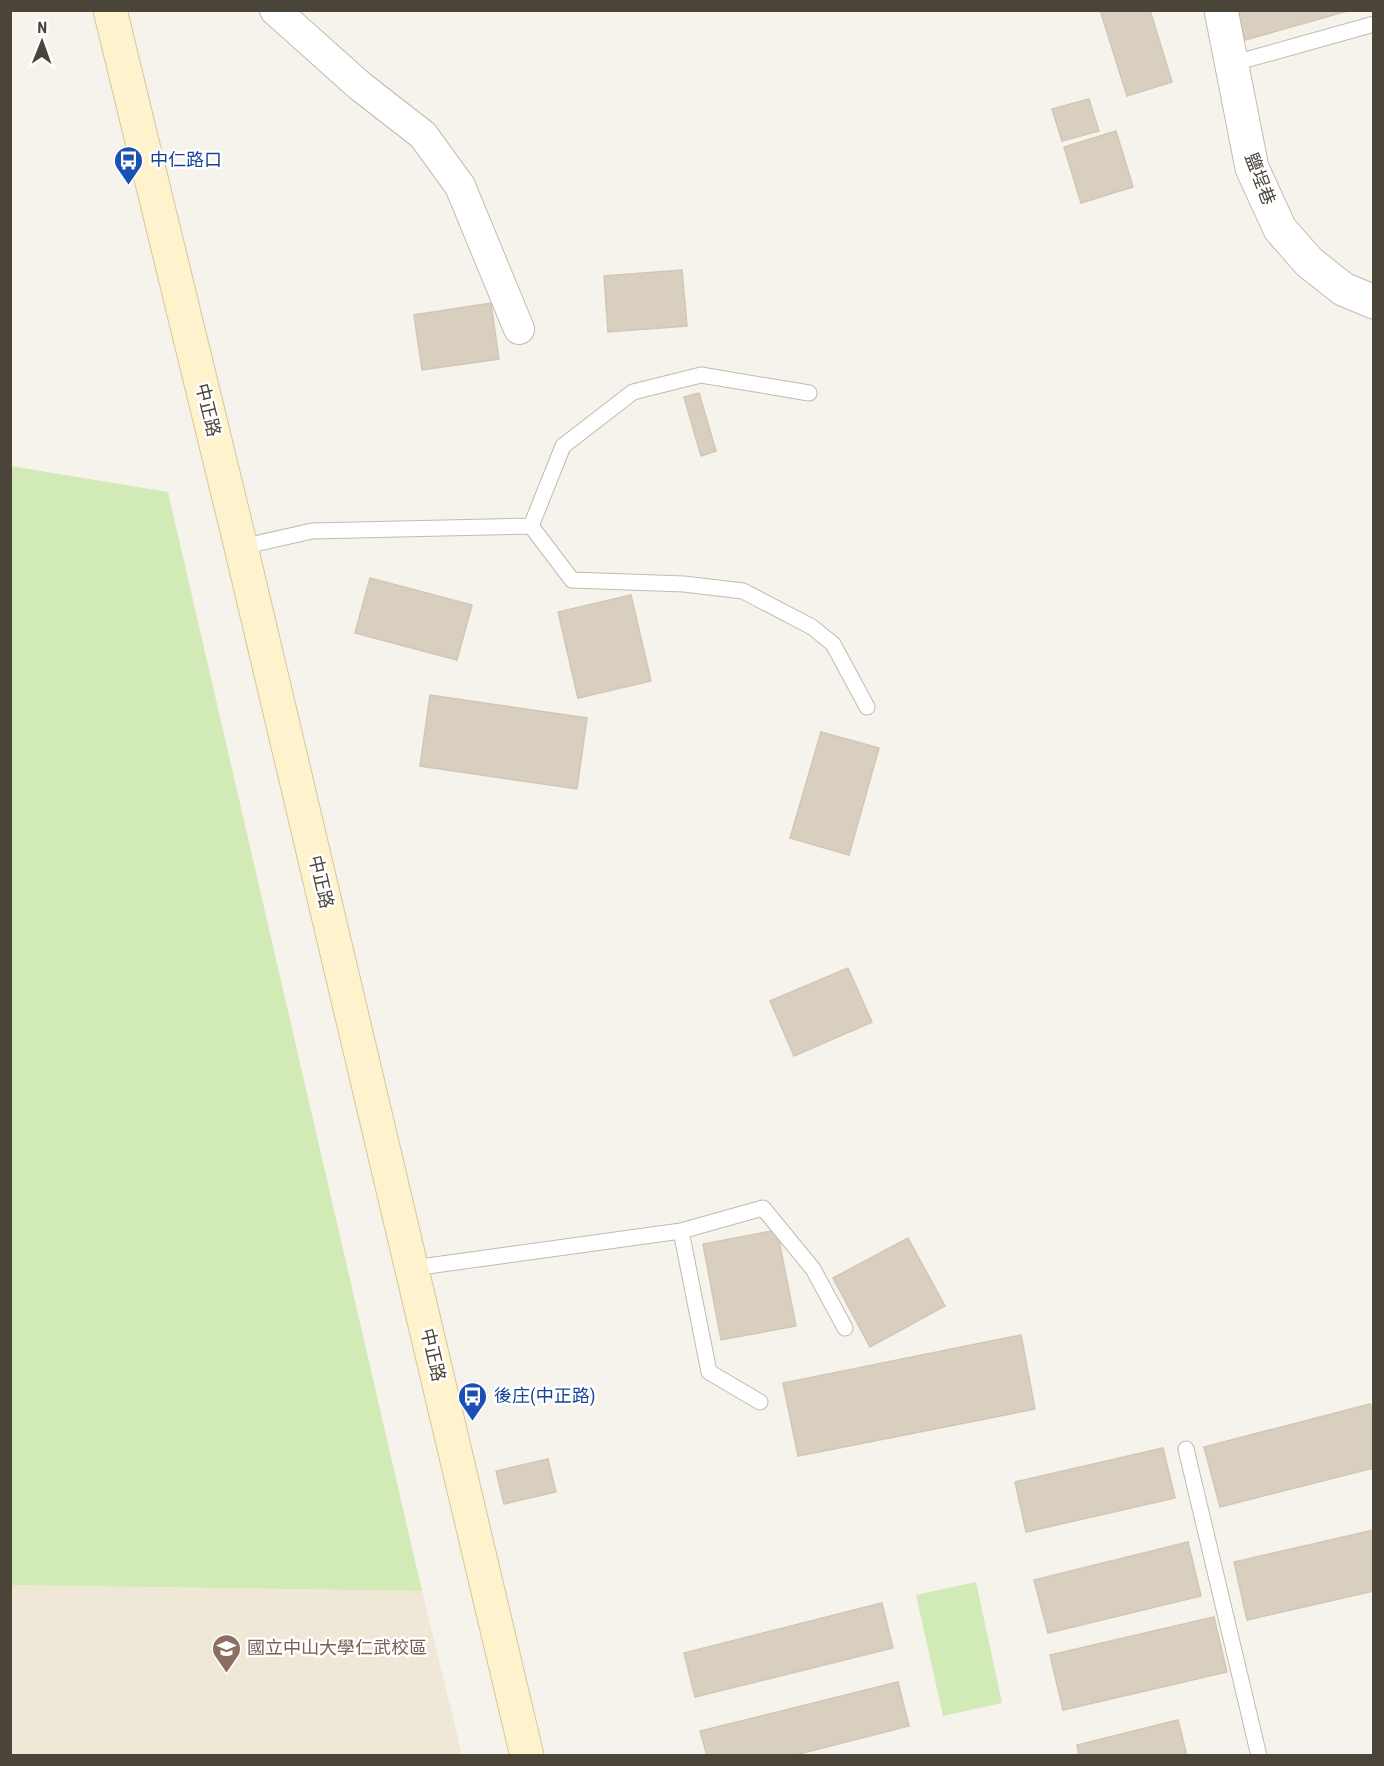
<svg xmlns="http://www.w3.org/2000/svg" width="1384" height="1766" font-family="'Roboto Condensed','Noto Sans TC',sans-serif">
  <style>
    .education { fill: #efe8d6 }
    .green { fill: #d2eab5 }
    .building { fill: #d8cfc1; stroke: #d3c7b4; stroke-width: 1.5 }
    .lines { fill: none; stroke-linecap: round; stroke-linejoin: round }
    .service-casing { stroke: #c2bbae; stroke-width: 17 }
    .minor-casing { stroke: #c2bbae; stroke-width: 32 }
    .tertiary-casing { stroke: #c2bbae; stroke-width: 35 }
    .secondary-casing { stroke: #d6c79b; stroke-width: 35 }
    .service { stroke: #fff; stroke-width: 15 }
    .minor { stroke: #fff; stroke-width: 30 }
    .tertiary { stroke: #fff; stroke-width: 33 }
    .secondary { stroke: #fff3cd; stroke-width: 33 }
    .labels { text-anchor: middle; stroke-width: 5; stroke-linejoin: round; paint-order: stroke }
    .transit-label { font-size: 18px; fill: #164399; stroke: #fff; text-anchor: start }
    .street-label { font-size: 18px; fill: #4b4439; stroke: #fff }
    .education-label { font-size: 18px; fill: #785e54; stroke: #fff; text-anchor: start }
  </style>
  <rect width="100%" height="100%" fill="#f6f3ec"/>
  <!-- education -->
  <path class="education" d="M11,1585l411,6 40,164 -451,1z"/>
  <!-- green -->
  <path class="green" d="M10,466l158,26 254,1099 -411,-6z
    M976,1582l26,121 -59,13 -27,-121z"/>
  <!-- building -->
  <path class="building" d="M1100,10h50l22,72 -45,14z
    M1237,10h114l-106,30z
    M1089,99l10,32 -37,10 -10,-32z
    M1116,131l17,56 -52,16 -17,-56z
    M682,270l5,56 -79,6 -4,-56z
    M491,303l8,56 -77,11 -8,-55z
    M699,393l17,58 -15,5 -17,-59z
    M370,578l102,27 -15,55 -102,-27z
    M631,595l20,86 -73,17 -20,-86z
    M430,695l157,23 -10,71 -157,-23z
    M821,732l58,16 -30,107 -59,-17z
    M848,968l24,54 -78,34 -24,-55z
    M777,1230l19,96 -75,14 -18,-96z
    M908,1238l37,68 -75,41 -37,-69z
    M1021,1335l14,74 -237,47 -15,-73z
    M1370,1404l4,13v51l-154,39 -16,-60z
    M1163,1448l12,50 -149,34 -11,-50z
    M548,1459l8,33 -52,12 -8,-33z
    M1374,1530v61l-127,29 -13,-58z
    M1188,1542l13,54 -153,37 -14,-53z
    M882,1603l11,45 -198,49 -11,-44z
    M1214,1617l13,55 -164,38 -13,-55z
    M898,1682l11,44 -118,30h-84l-7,-25z
    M1178,1720l9,36h-108l-2,-11z"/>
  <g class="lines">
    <defs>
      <path id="service" d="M1231,64l143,-40
        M531,526l32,-80 70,-54 68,-17 108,18
        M241,547l71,-16 219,-5 41,54 112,4 59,7 69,36 21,17 34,63
        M681,1231l82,-23 50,61 32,59
        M413,1268l268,-37 28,141 51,30
        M1186,1449l73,307"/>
      <path id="minor" d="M275,10l85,76 63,49 37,51 59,143"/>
      <path id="tertiary" d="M1221,10l31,158 28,61 29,33 34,27 31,13"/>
      <path id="secondary" d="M110,10l131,537 286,1209"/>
    </defs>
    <!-- service casing -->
    <use href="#service" class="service-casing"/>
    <!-- minor casing -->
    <use href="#minor" class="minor-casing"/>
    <!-- tertiary casing -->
    <use href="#tertiary" class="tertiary-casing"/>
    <!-- secondary casing -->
    <use href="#secondary" class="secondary-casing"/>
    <!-- service -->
    <use href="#service" class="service"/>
    <!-- minor -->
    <use href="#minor" class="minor"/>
    <!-- tertiary -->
    <use href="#tertiary" class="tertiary"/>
    <!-- secondary -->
    <use href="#secondary" class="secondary"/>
  </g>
  <!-- icons -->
  <defs>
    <symbol id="bus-pin" viewBox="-11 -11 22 30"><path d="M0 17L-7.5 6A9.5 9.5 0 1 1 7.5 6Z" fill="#1a4fb4" stroke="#fff"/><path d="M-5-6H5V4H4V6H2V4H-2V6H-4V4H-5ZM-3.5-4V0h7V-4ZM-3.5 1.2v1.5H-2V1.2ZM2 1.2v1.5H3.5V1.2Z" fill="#fff"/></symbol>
    <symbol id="university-pin" viewBox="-11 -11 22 30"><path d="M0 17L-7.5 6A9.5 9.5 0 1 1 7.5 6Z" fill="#8d6e63" stroke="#fff"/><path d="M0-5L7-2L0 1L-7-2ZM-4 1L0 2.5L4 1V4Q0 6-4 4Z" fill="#fff"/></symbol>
  </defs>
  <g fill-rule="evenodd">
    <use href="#bus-pin" x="112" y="144" width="33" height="45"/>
    <use href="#bus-pin" x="456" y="1380" width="33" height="45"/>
    <use href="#university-pin" x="210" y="1632" width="33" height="45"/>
  </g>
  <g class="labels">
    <!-- transit labels -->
    <g class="transit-label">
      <text x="150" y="166">中仁路口</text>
      <text x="494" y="1402">後庄(中正路)</text>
    </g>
    <!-- street labels -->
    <g class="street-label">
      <text transform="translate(1260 179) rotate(69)" y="6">鹽埕巷</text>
      <text transform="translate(208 410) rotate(76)" y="6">中正路</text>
      <text transform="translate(321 882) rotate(77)" y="6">中正路</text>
      <text transform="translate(433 1355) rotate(77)" y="6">中正路</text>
    </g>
    <!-- education labels -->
    <g class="education-label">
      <text x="247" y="1654">國立中山大學仁武校區</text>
    </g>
  </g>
  <!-- border -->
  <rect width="1384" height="1766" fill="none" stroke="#4b4439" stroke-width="24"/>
  <!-- north arrow -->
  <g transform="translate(42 42) rotate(1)" stroke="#ffffff" stroke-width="4.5" paint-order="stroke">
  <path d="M0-4.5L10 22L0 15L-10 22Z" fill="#4b4439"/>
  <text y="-9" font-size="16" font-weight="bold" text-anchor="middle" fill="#4b4439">N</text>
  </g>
</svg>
